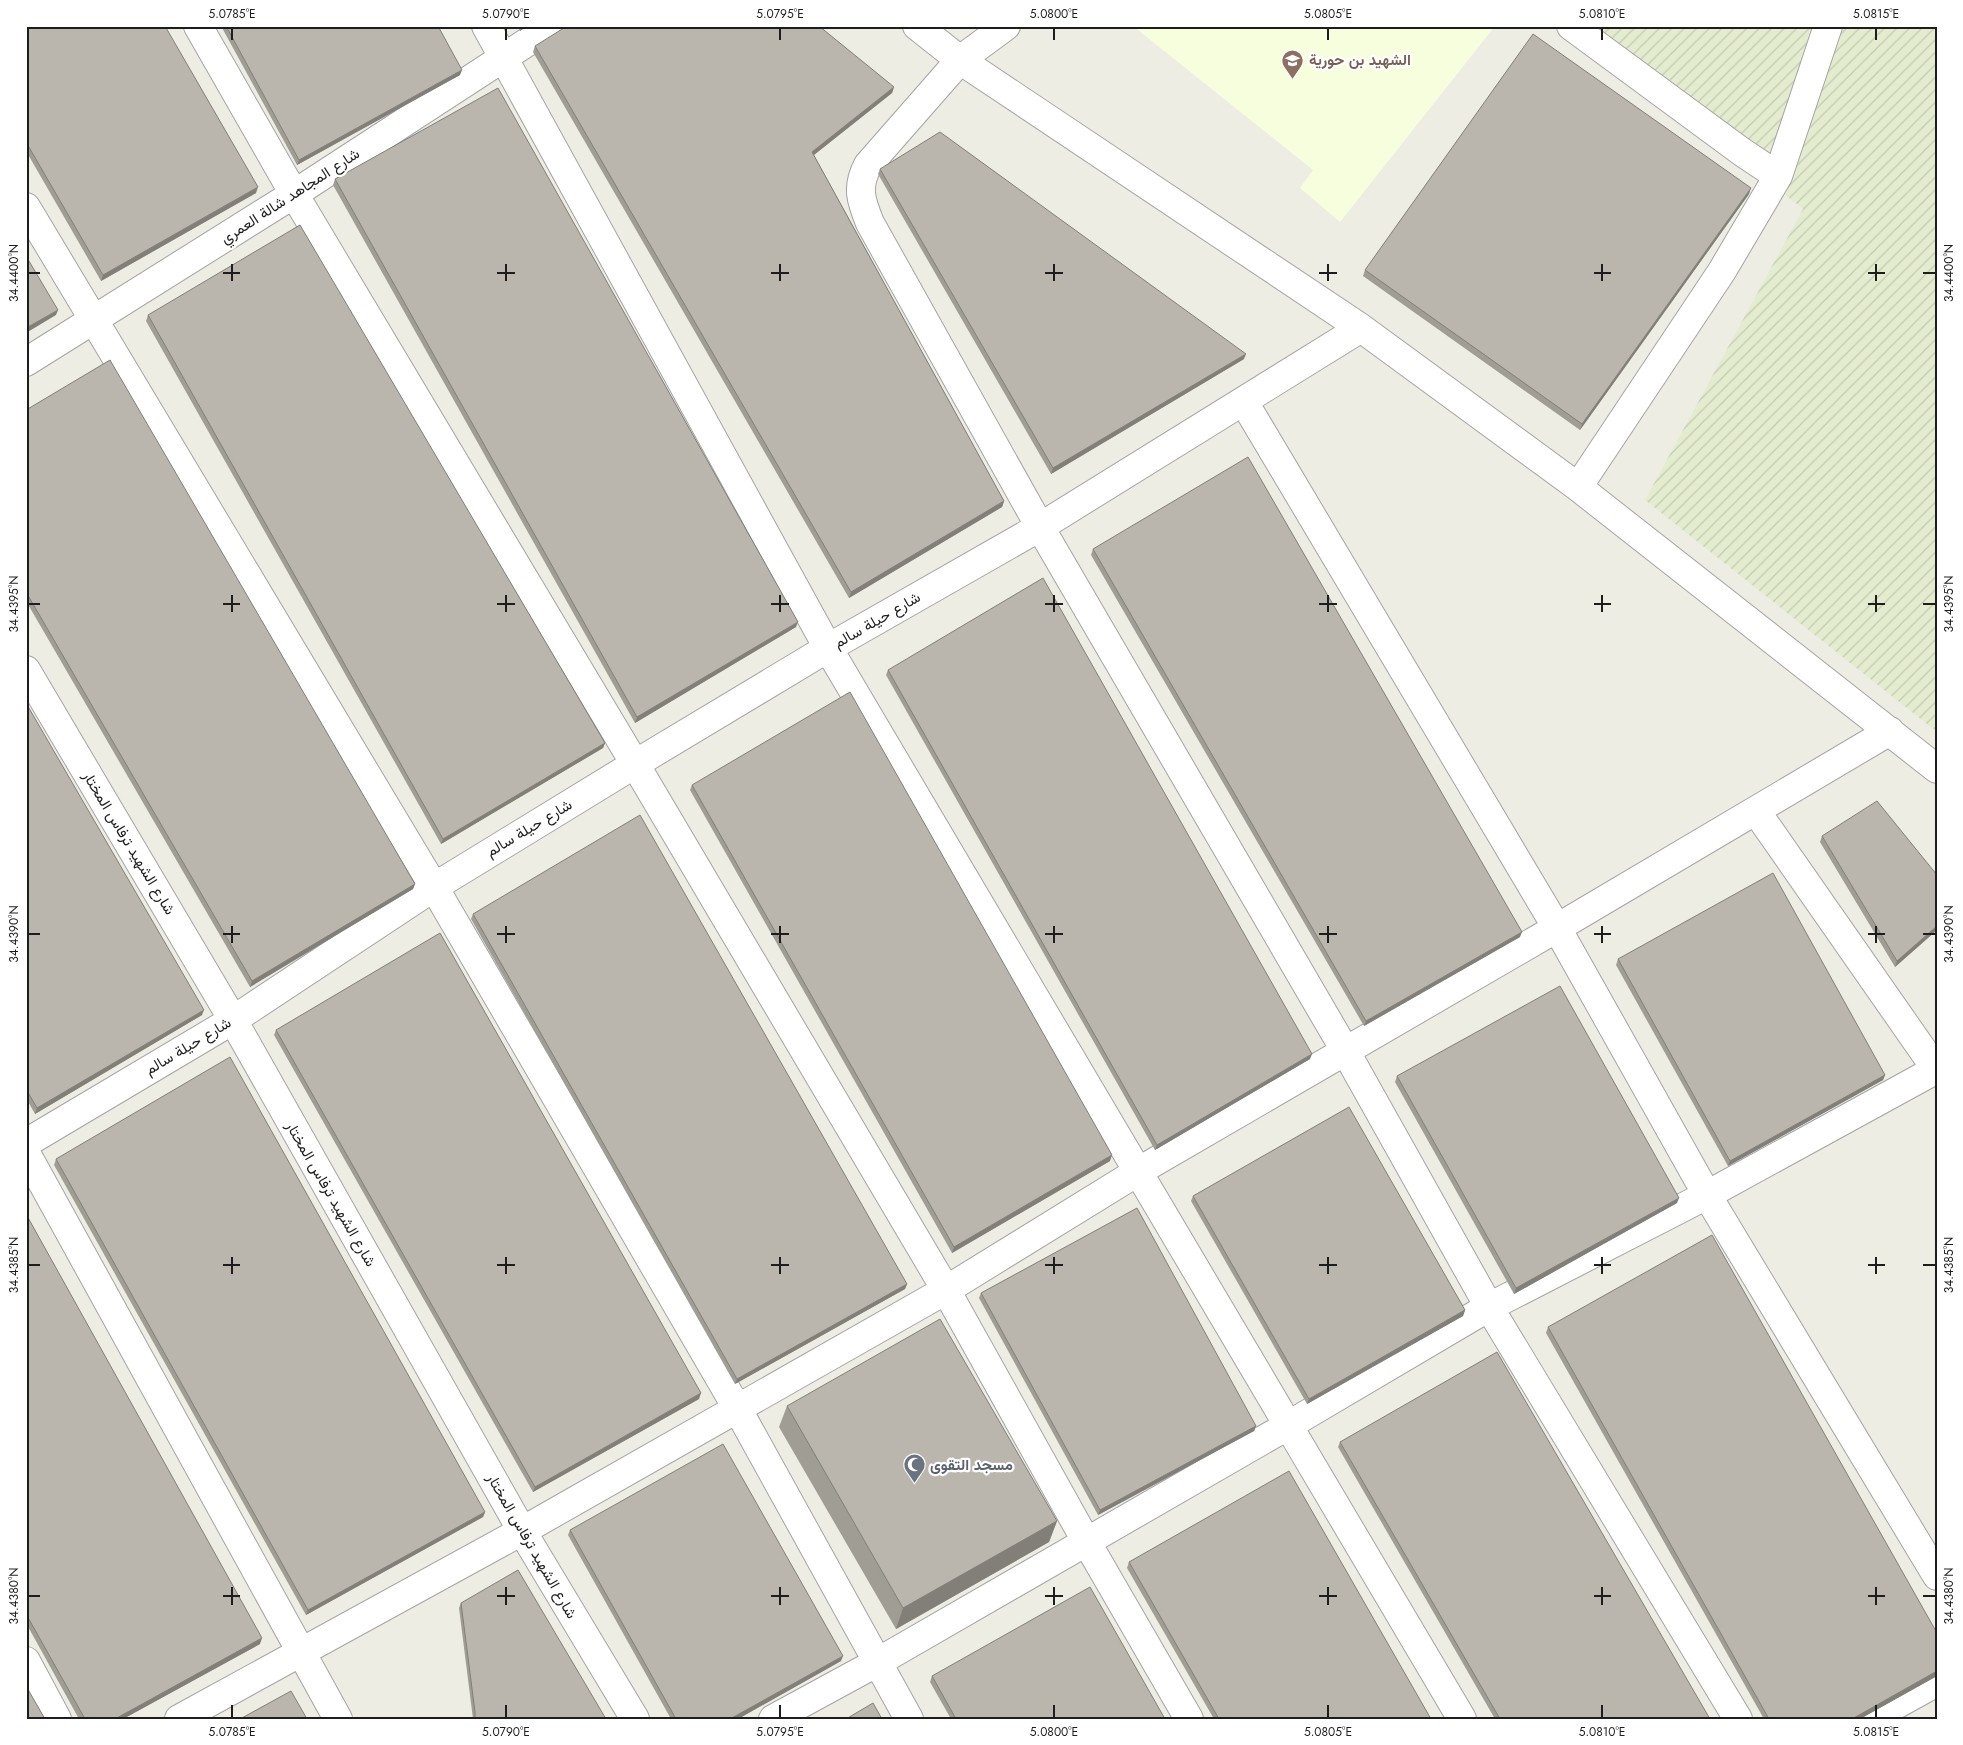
<svg xmlns="http://www.w3.org/2000/svg" width="1963" height="1745" font-family="Jost,Vazirmatn,sans-serif">
  <style>
    .education { fill: #f7fedd }
    .farmland { fill: url(#farmland-furrows) }
    .lines { fill: none; stroke-linecap: round; stroke-linejoin: round }
    .street-casing { stroke: #a4a4a4; stroke-width: 30 }
    .street { stroke: #fff; stroke-width: 28 }
    .wall { fill: #a09d95 }
    .shaded-wall { fill: #827f79 }
    .building { fill: #bab6ad; stroke: #827f79 }
    .ticks { fill: none; stroke: #1d1d1d; stroke-width: 2 }
    .labels { text-anchor: middle; stroke-width: 4.5; stroke-linejoin: round; paint-order: stroke }
    .education-label { font-size: 15px; font-weight: bold; fill: #785e54; stroke: #fff; text-anchor: start }
    .street-label { font-size: 15px; fill: #1d1d1d; stroke: #fff }
    .worship-label { font-size: 15px; font-weight: bold; fill: #5b616d; stroke: #fff; text-anchor: start }
    .neatline { fill: none; stroke: #1d1d1d; stroke-width: 2 }
    .ticks-label { font-size: 12px; text-anchor: middle; fill: #1d1d1d }
  </style>
  <defs>
    <pattern id="farmland-furrows" width="10" height="10" patternUnits="userSpaceOnUse" patternTransform="scale(1.25)"><rect width="10" height="10" fill="#e4eccf"/><path d="M-1 1l2-2M0 10L10 0M9 11l2-2" fill="none" stroke="#c3cab1"/></pattern>
  </defs>
  <rect width="100%" height="100%" fill="#eeede4"/>
  <!-- education -->
  <path class="education" d="M1133,26h362l-155,196 -40,-34 13,-18z"/>
  <!-- farmland -->
  <path class="farmland" d="M1574,26h363v706l-292,-232 158,-291z"/>
  <g class="lines">
    <defs>
      <path id="street" d="M198,26l96,168 341,570 311,526 140,251 103,178
        M486,26l342,622 634,1071
        M917,26l43,34 401,268 217,159 359,282
        M1006,26l-46,34 -92,105c-12,22 -7,36 2,58l170,304 306,525 143,255 249,412
        M1571,26l171,126 36,24 -56,95 -144,216
        M1778,176l50,-150
        M26,207l408,680 303,521 172,311
        M26,362l268,-168 258,-168
        M1244,402l313,526 150,267 230,381
        M26,670l207,350 289,511 113,188
        M1756,811l180,258
        M26,1143l207,-123 201,-133 201,-123 193,-116 212,-121 321,-199
        M26,1153l312,566
        M26,1661l31,58
        M179,1719l343,-188 424,-241 193,-119 418,-243 333,-197
        M773,1719l103,-56 413,-238 200,-118 218,-112 230,-126
        M1870,1719l67,-37"/>
    </defs>
    <!-- street casing -->
    <use href="#street" class="street-casing"/>
    <!-- street -->
    <use href="#street" class="street"/>
  </g>
  <!-- wall -->
  <path class="wall" d="M26,26l230,167 -155,88 -75,-130z
    M221,26h217l22,49 -163,90z
    M517,26h10l-7,5z
    M535,46l359,41 -2,6 -78,62 190,346 -2,6 -153,91 -316,-546z
    M880,169l364,190 -193,115 -173,-300z
    M335,179l461,448 -161,96 -302,-538z
    M1749,194l-169,236 -217,-154 2,-6z
    M148,315l457,428 -2,5 -162,96 -295,-523z
    M26,410l389,474 -2,5 -163,98 -224,-386z
    M1093,549l427,388 -156,89 -273,-471z
    M888,670l422,389 -155,91 -269,-475z
    M26,703l176,312 -167,99 -9,-16z
    M692,785l418,376 -158,92 -262,-463z
    M1822,836l115,39v55l-42,37 -75,-125z
    M473,914l434,370 -2,5 -170,95 -264,-465z
    M1618,959l267,116 -2,5 -155,86 -112,-201z
    M276,1030l423,369 -166,93 -259,-457z
    M1397,1076l280,127 -163,91 -119,-212z
    M56,1159l429,353 -2,5 -177,98 -252,-450z
    M1193,1196l272,114 -2,6 -156,88 -116,-203z
    M26,1214l234,430 -137,75h-44l-53,-96z
    M981,1293l275,133 -2,5 -156,84 -119,-217z
    M1548,1327l389,306v43l-77,43h-96l-218,-386z
    M787,1406l270,115 -8,21 -153,87 -117,-202z
    M1340,1442l370,277h-215l-157,-272z
    M570,1530l271,131 -103,58h-67l-103,-184z
    M1129,1562l302,157h-217l-87,-151z
    M461,1603l145,116h-133l-14,-111z
    M932,1676l233,43h-214l-21,-37z"/>
  <!-- shaded-wall -->
  <path class="shaded-wall" d="M522,26h5l-7,5z
    M462,70l-2,5 -163,90 2,-5z
    M894,87l-2,6 -82,65 2,-6z
    M258,187l-2,6 -155,88 2,-6z
    M1751,188l-2,6 -169,236 2,-6z
    M58,310l-2,5 -30,18v-5z
    M1246,354l-2,5 -193,115 2,-6z
    M1004,501l-2,6 -153,91 2,-6z
    M798,622l-2,5 -161,96 2,-6z
    M605,743l-2,5 -162,96 2,-5z
    M415,884l-2,5 -163,98 2,-6z
    M1937,926v4l-42,37 2,-6z
    M1522,932l-2,5 -156,89 2,-5z
    M204,1010l-2,5 -167,99 2,-6z
    M1312,1054l-2,5 -155,91 2,-5z
    M1885,1075l-2,5 -155,86 2,-5z
    M1112,1155l-2,6 -158,92 2,-6z
    M1679,1198l-2,5 -163,91 2,-6z
    M907,1284l-2,5 -170,95 2,-5z
    M1465,1310l-2,6 -156,88 2,-5z
    M701,1393l-2,6 -166,93 2,-5z
    M1256,1426l-2,5 -156,84 2,-5z
    M485,1512l-2,5 -177,98 2,-5z
    M1057,1521l-8,21 -153,87 7,-21z
    M262,1638l-2,6 -137,75h-8z
    M843,1656l-2,5 -103,58h-8z
    M1937,1671v5l-77,43h-8z"/>
  <!-- building -->
  <path class="building" d="M26,26h139l93,161 -155,88 -77,-133z
    M226,26h212l24,44 -163,90z
    M567,26h252l75,61 -82,65 192,349 -153,91 -316,-546z
    M1533,34l218,154 -169,236 -217,-154z
    M498,88l300,534 -161,95 -302,-538z
    M940,132l306,222 -193,114 -173,-299z
    M300,225l305,518 -162,96 -295,-524z
    M26,256l32,54 -32,18z
    M110,360l305,524 -163,97 -226,-389v-182z
    M1248,457l274,475 -156,89 -273,-472z
    M1043,578l269,476 -155,91 -269,-475z
    M850,692l262,463 -158,92 -262,-462z
    M26,703l178,307 -167,98 -11,-19z
    M1877,801l60,74v51l-40,35 -75,-125z
    M640,815l267,469 -170,95 -264,-465z
    M1773,873l112,202 -155,86 -112,-202z
    M440,933l261,460 -166,94 -259,-457z
    M1560,986l119,212 -163,90 -119,-212z
    M230,1057l255,455 -177,98 -252,-451z
    M1349,1107l116,203 -156,89 -116,-203z
    M1137,1208l119,218 -156,84 -119,-217z
    M26,1214l236,424 -147,81h-30l-59,-105z
    M1712,1235l225,398v38l-85,48h-83l-221,-392z
    M940,1319l117,202 -154,87 -116,-202z
    M1497,1352l213,367h-210l-160,-277z
    M723,1444l120,212 -113,63h-54l-106,-189z
    M1289,1471l142,248h-212l-90,-157z
    M518,1570l88,149h-131v-7l-14,-109z
    M1090,1587l75,132h-209l-24,-43z
    M26,1686l19,33h-19z
    M291,1691l16,28h-67z
    M873,1703l9,16h-36z"/>
  <!-- ticks -->
  <path class="ticks" d="M232,28v12M506,28v12M780,28v12M1054,28v12M1328,28v12M1602,28v12M1876,28v12M232,264v17M506,264v17M780,264v17M1054,264v17M1328,264v17M1602,264v17M1876,264v17M28,273h12M223,273h17M497,273h18M771,273h18M1045,273h18M1319,273h18M1594,273h17M1868,273h17M1923,273h13M232,595v17M506,595v17M780,595v17M1054,595v17M1328,595v17M1602,595v17M1876,595v17M28,604h12M223,604h17M497,604h18M771,604h18M1045,604h18M1319,604h18M1594,604h17M1868,604h17M1923,604h13M232,926v17M506,926v17M780,926v17M1054,926v17M1328,926v17M1602,926v17M1876,926v17M28,934h12M223,934h17M497,934h18M771,934h18M1045,934h18M1319,934h18M1594,934h17M1868,934h17M1923,934h13M232,1257v17M506,1257v17M780,1257v17M1054,1257v17M1328,1257v17M1602,1257v17M1876,1257v17M28,1265h12M223,1265h17M497,1265h18M771,1265h18M1045,1265h18M1319,1265h18M1594,1265h17M1868,1265h17M1923,1265h13M232,1587v18M506,1587v18M780,1587v18M1054,1587v18M1328,1587v18M1602,1587v18M1876,1587v18M28,1596h12M223,1596h17M497,1596h18M771,1596h18M1045,1596h18M1319,1596h18M1594,1596h17M1868,1596h17M1923,1596h13M232,1705v13M506,1705v13M780,1705v13M1054,1705v13M1328,1705v13M1602,1705v13M1876,1705v13"/>
  <!-- icons -->
  <defs>
    <symbol id="school-pin" viewBox="-11 -11 22 30"><path d="M0 17L-7.5 6A9.5 9.5 0 1 1 7.5 6Z" fill="#8d6e63" stroke="#fff"/><path d="M0-5L7-2L0 1L-7-2ZM-4 1L0 2.5L4 1V4Q0 6-4 4Z" fill="#fff"/></symbol>
    <symbol id="mosque-pin" viewBox="-11 -11 22 30"><path d="M0 17L-7.5 6A9.5 9.5 0 1 1 7.5 6Z" fill="#6b7280" stroke="#fff"/><path d="M3.5-4.9A6 6 0 1 0 3.5 4.9A5 5 0 1 1 3.5-4.9Z" fill="#fff"/></symbol>
  </defs>
  <g fill-rule="evenodd">
    <use href="#school-pin" x="1280" y="48" width="25" height="34"/>
    <use href="#mosque-pin" x="902" y="1452" width="25" height="34"/>
  </g>
  <g class="labels">
    <!-- education labels -->
    <g class="education-label">
      <text x="1309" y="65">الشهيد بن حورية</text>
    </g>
    <!-- street labels -->
    <g class="street-label">
      <text transform="translate(290 196) rotate(-33)" y="5">شارع المجاهد شالة العمري</text>
      <text transform="translate(877 620) rotate(-30)" y="5">شارع حيلة سالم</text>
      <text transform="translate(529 828) rotate(-31)" y="5">شارع حيلة سالم</text>
      <text transform="translate(129 843) rotate(59)" y="5">شارع الشهيد ترفاس المختار</text>
      <text transform="translate(188 1046) rotate(-31)" y="5">شارع حيلة سالم</text>
      <text transform="translate(331 1194) rotate(60)" y="5">شارع الشهيد ترفاس المختار</text>
      <text transform="translate(532 1546) rotate(60)" y="5">شارع الشهيد ترفاس المختار</text>
    </g>
    <!-- worship labels -->
    <g class="worship-label">
      <text x="930" y="1470">مسجد التقوى</text>
    </g>
  </g>
  <!-- border -->
  <rect width="1963" height="1745" fill="none" stroke="#ffffff" stroke-width="55"/>
  <rect x="28" y="28" width="1908" height="1690" class="neatline"/>
  <g class="ticks-label">
    <text x="232" y="18">5.0785°E</text>
    <text x="506" y="18">5.0790°E</text>
    <text x="780" y="18">5.0795°E</text>
    <text x="1054" y="18">5.0800°E</text>
    <text x="1328" y="18">5.0805°E</text>
    <text x="1602" y="18">5.0810°E</text>
    <text x="1876" y="18">5.0815°E</text>
    <text transform="translate(14 273) rotate(-90)" y="4">34.4400°N</text>
    <text transform="translate(1949 273) rotate(-90)" y="4">34.4400°N</text>
    <text transform="translate(14 604) rotate(-90)" y="4">34.4395°N</text>
    <text transform="translate(1949 604) rotate(-90)" y="4">34.4395°N</text>
    <text transform="translate(14 934) rotate(-90)" y="4">34.4390°N</text>
    <text transform="translate(1949 934) rotate(-90)" y="4">34.4390°N</text>
    <text transform="translate(14 1265) rotate(-90)" y="4">34.4385°N</text>
    <text transform="translate(1949 1265) rotate(-90)" y="4">34.4385°N</text>
    <text transform="translate(14 1596) rotate(-90)" y="4">34.4380°N</text>
    <text transform="translate(1949 1596) rotate(-90)" y="4">34.4380°N</text>
    <text x="232" y="1736">5.0785°E</text>
    <text x="506" y="1736">5.0790°E</text>
    <text x="780" y="1736">5.0795°E</text>
    <text x="1054" y="1736">5.0800°E</text>
    <text x="1328" y="1736">5.0805°E</text>
    <text x="1602" y="1736">5.0810°E</text>
    <text x="1876" y="1736">5.0815°E</text>
  </g>
</svg>
